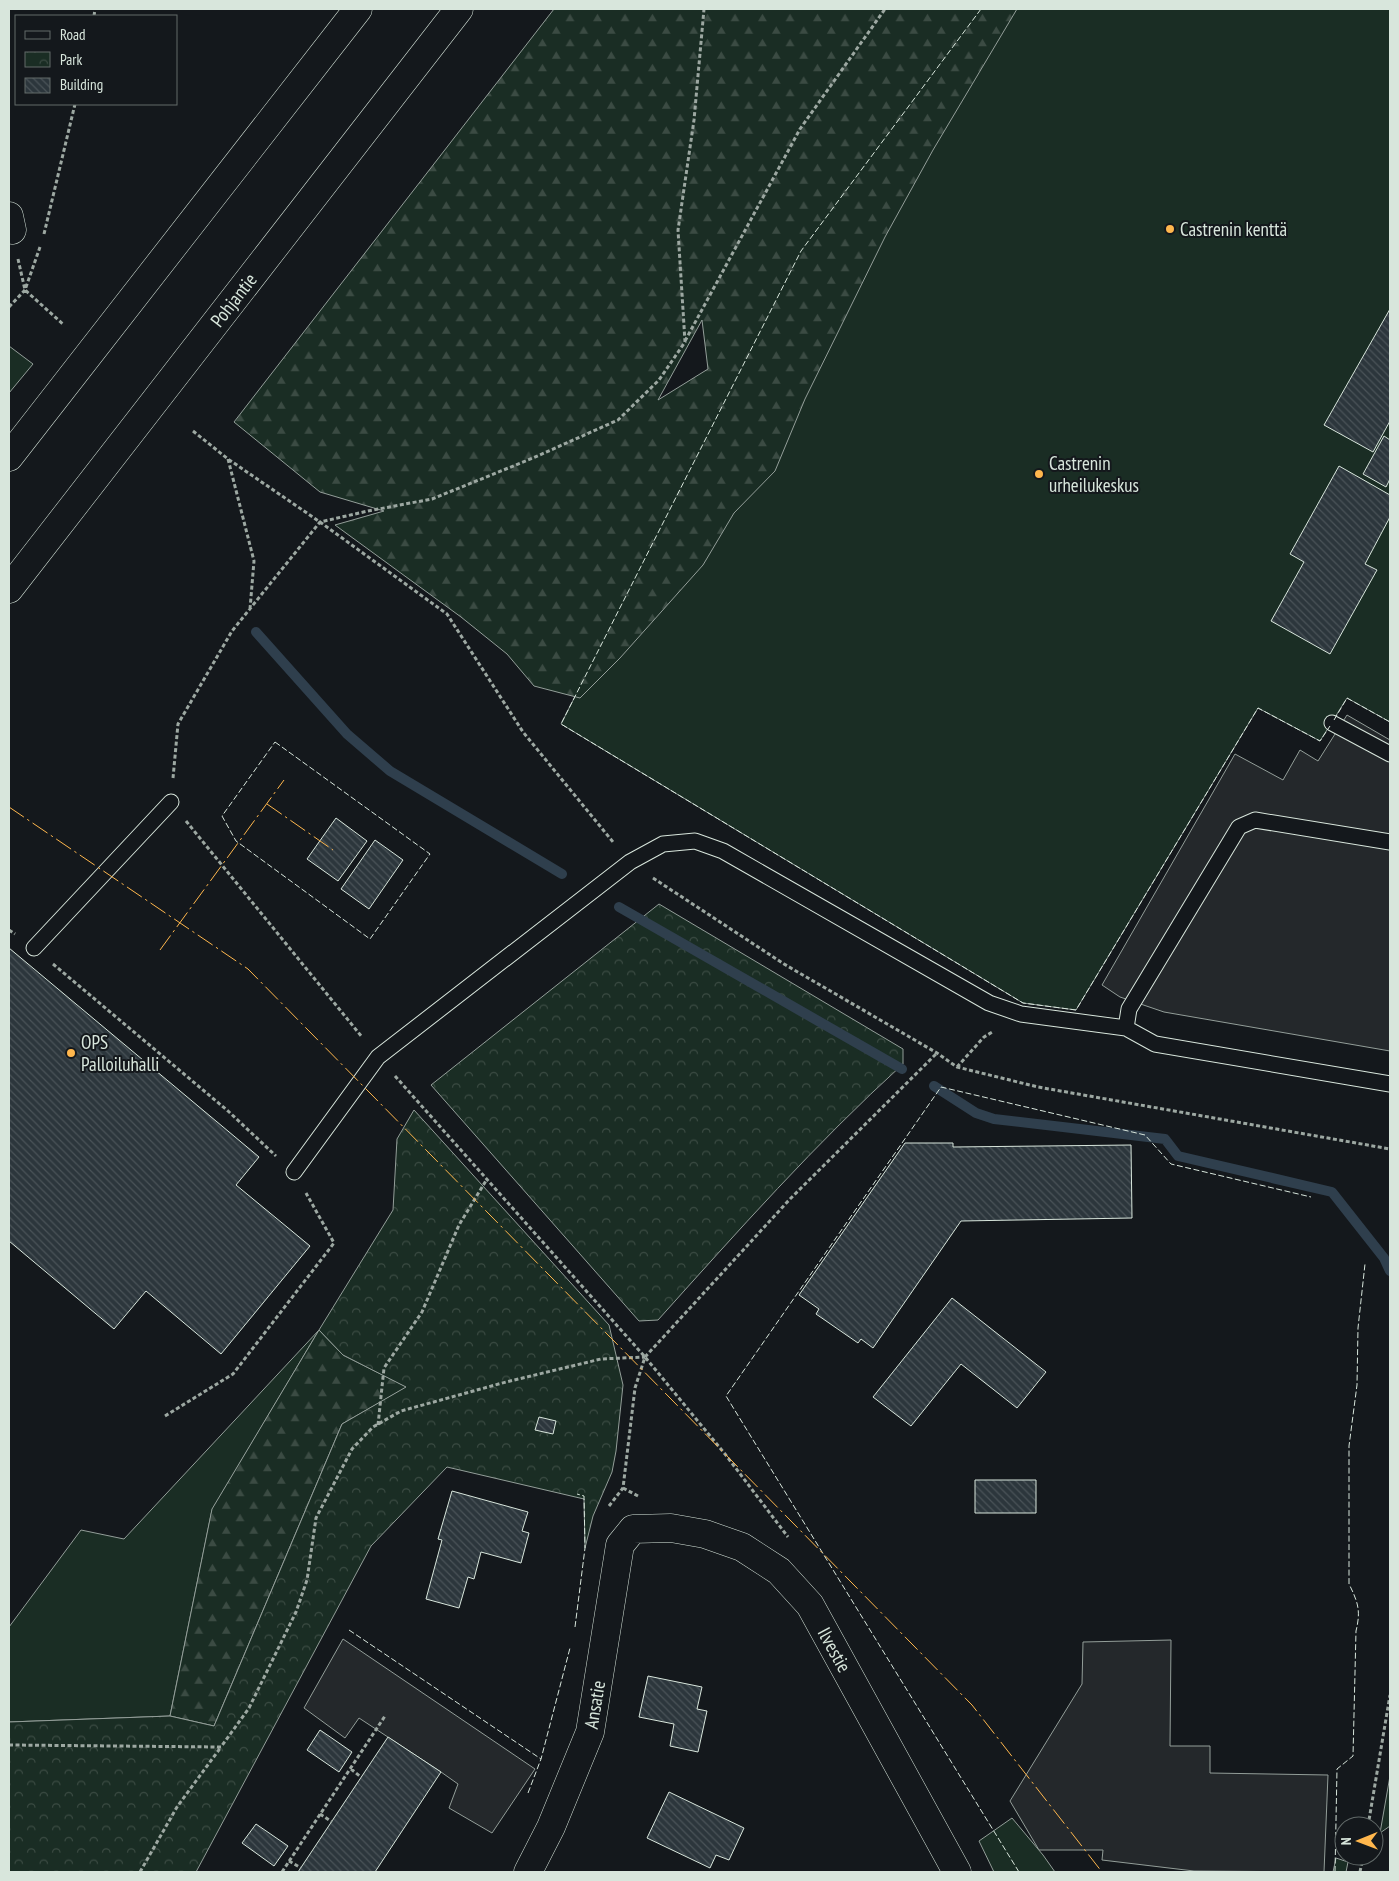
<svg xmlns="http://www.w3.org/2000/svg" width="1399" height="1881" font-family="'PT Sans Narrow',sans-serif">
  <style>
    .grass { fill: #1a2d24; stroke: #939e99 }
    .forest { fill: url(#forest-firs); stroke: #939e99; fill-rule: evenodd }
    .park { fill: url(#park-crowns); stroke: #939e99 }
    .parking { fill: #24282b; stroke: #939e99 }
    .lines { fill: none; stroke-linecap: round; stroke-linejoin: round }
    .stream { stroke: #2f3f4d; stroke-width: 10 }
    .building { fill: url(#building-back-hatch); stroke: #d8e6dc }
    .service-casing { stroke: #d8e6dc; stroke-width: 17 }
    .minor-casing { stroke: #d8e6dc; stroke-width: 29 }
    .motorway-casing { stroke: #d8e6dc; stroke-width: 29 }
    .path { stroke: #9da8a2; stroke-width: 3; stroke-dasharray: 4 2.5; stroke-linecap: butt }
    .service { stroke: #14181c; stroke-width: 15 }
    .minor { stroke: #14181c; stroke-width: 28 }
    .motorway { stroke: #14181c; stroke-width: 28 }
    .fence { stroke: #d8e6dc; stroke-width: 1; stroke-dasharray: 6 2.5; stroke-linecap: butt }
    .power { stroke: #ffb74d; stroke-width: 1; stroke-dasharray: 18 4 2.5 4; stroke-linecap: butt }
    .poi-dot { fill: #ffb74d; stroke: #14181c; stroke-width: 2 }
    .labels { text-anchor: middle; stroke-width: 4; stroke-linejoin: round; paint-order: stroke }
    .poi-label { font-size: 19px; fill: #d8e6dc; stroke: #14181c; text-anchor: start }
    .street-label { font-size: 19px; fill: #d8e6dc; stroke: #14181c }
  </style>
  <defs>
    <pattern id="forest-firs" width="22" height="20" patternUnits="userSpaceOnUse" patternTransform="scale(1.25)"><rect width="22" height="20" fill="#1a2d24"/><path d="M5 1l3.5 6h-7zM16 11l3.5 6h-7z" fill="#3b4b43"/></pattern>
    <pattern id="park-crowns" width="20" height="18" patternUnits="userSpaceOnUse" patternTransform="scale(1.25)"><rect width="20" height="18" fill="#1a2d24"/><path d="M2 6a3 3 0 1 1 6 0M12 15a3 3 0 1 1 6 0" fill="none" stroke="#3b4b43"/></pattern>
    <pattern id="building-back-hatch" width="6" height="6" patternUnits="userSpaceOnUse" patternTransform="scale(1.25)"><rect width="6" height="6" fill="#2c363c"/><path d="M-1 5l2 2M0 0l6 6M5-1l2 2" fill="none" stroke="#4a5358"/></pattern>
  </defs>
  <rect width="100%" height="100%" fill="#14181c"/>
  <!-- grass -->
  <path class="grass" d="M981,9h409v713l-43,-24 -27,43 -62,-33 -182,302 -53,-7 -462,-279 240,-473z
    M9,346l24,18 -24,29z
    M319,1330l-107,180 -42,206 -161,6v-95l72,-97 43,9z
    M1390,1776v50l-10,7z
    M1012,1818l31,37 12,17h-61l-15,-31z
    M1336,1858l12,4 -2,10h-13z"/>
  <!-- forest -->
  <path class="forest" d="M554,9h463l-84,141 -48,87 -80,162 -30,72 -41,42 -31,52 -83,93 -40,40 -46,-12 -27,-32 -46,-37 -126,-92 49,-14 -64,-19 -86,-70zM702,320l6,49 -50,31z
    M319,1330l24,25 64,32 -65,37 -128,302 -44,-10 42,-207z"/>
  <!-- park -->
  <path class="park" d="M659,904l244,145v15c-87,79 -166,168 -245,256l-19,1 -208,-236z
    M414,1110l195,215 14,60 -7,66 -4,21 -19,44 -8,32 -1,-49 -137,-32 -76,79 -175,326h-187v-150l161,-6 44,10 128,-302 64,-37 -63,-32 -24,-25 74,-120 4,-71z"/>
  <!-- parking -->
  <path class="parking" d="M1347,715l43,25v311l-226,-39 -44,-15 -18,-12 133,-231 48,26 17,-30 18,11z
    M343,1639l192,130 -43,64 -43,-25 9,-24 -17,-12 -82,-54 -14,20 -41,-30z
    M1171,1640l-1,106h40v27l118,2 -4,97 -130,-1 -92,-11 1,-10h-64l-29,-49 72,-117 1,-42z"/>
  <g class="lines">
    <!-- stream -->
    <path class="stream" d="M256,632l91,102 43,37 172,103
      M619,907l283,162
      M934,1086l42,27 18,6 171,20 13,17 154,36 52,66 6,13"/>
  </g>
  <!-- building -->
  <path class="building" d="M1390,309v112l-17,31 -49,-27z
    M1384,436l6,4v39l-4,8 -23,-13z
    M1339,466l51,29v22l-25,47 12,6 -47,84 -59,-33 33,-59 -14,-8z
    M336,818l31,23 -29,40 -31,-22z
    M375,840l28,20 -34,49 -28,-20z
    M9,948l250,209 -23,28 74,61 -89,108 -75,-63 -32,38 -105,-88z
    M905,1143h48v4l178,-2 1,73 -171,3 -88,127 -12,-9 -3,4 -42,-29 3,-5 -20,-14z
    M952,1298l94,74 -29,36 -56,-44 -50,62 -38,-29z
    M539,1417l17,4 -3,13 -18,-4z
    M975,1480h61v33h-61z
    M452,1491l76,21 -6,19 7,2 -8,30 -40,-11 -7,27 -6,-2 -9,31 -33,-9 16,-59 -4,-1z
    M648,1676l54,11 -5,22 10,2 -9,41 -28,-6 4,-22 -35,-7z
    M320,1730l32,22 -13,20 -32,-22z
    M388,1737l53,35 -66,100h-77z
    M669,1792l75,36 -15,32 -13,-5 -6,13 -63,-30z
    M256,1824l32,22 -14,20 -32,-23z"/>
  <g class="lines">
    <defs>
      <path id="service" d="M1332,723l58,31
        M34,948l137,-146
        M1126,1028l3,-19 110,-182 16,-7 135,22
        M294,1172l84,-115 252,-195 33,-18 32,-3 28,10 266,152 32,11 105,14 29,16 235,40"/>
      <g id="minor">
        <path d="M9,216l3,14"/>
        <path id="s1" d="M528,1872l23,-45 39,-95 30,-187 13,-16 38,-1 34,6 37,13 37,24 31,34 147,267"/>
      </g>
      <g id="motorway">
        <path d="M9,457l349,-448"/>
        <path id="s2" d="M9,589l450,-580"/>
      </g>
    </defs>
    <!-- service casing -->
    <use href="#service" class="service-casing"/>
    <!-- minor casing -->
    <use href="#minor" class="minor-casing"/>
    <!-- motorway casing -->
    <use href="#motorway" class="motorway-casing"/>
    <!-- path -->
    <path class="path" d="M94,16l1,-7
      M44,234l31,-130
      M18,259l7,31 39,35
      M9,307l16,-17 15,-43
      M685,341l115,-212 85,-120
      M193,431l35,28 92,63 127,92 76,118 90,110
      M228,459l26,102 -4,48
      M173,778l5,-54 54,-93 88,-109 48,-11 64,-12 101,-41 85,-38 41,-40 26,-38 -7,-112 16,-110 10,-111
      M186,821l176,216
      M653,878l131,86 153,89 20,14 81,20 352,62
      M9,930l6,4
      M53,964l175,147 48,45
      M957,1067l27,-30 10,-6
      M395,1076l250,281 80,97 63,83
      M165,1416l68,-42 101,-131 -28,-50
      M378,1425l6,-57 38,-56 37,-87 28,-46
      M623,1488l15,8
      M609,1506l14,-18 12,-100 10,-31 145,-158 147,-146
      M9,1745l212,2 28,-39 47,-96 11,-32 9,-62 36,-69 21,-22 28,-16 105,-29 95,-23 44,-2
      M351,1769l10,8
      M320,1814l12,8
      M1368,1826l22,-131
      M289,1861l12,7
      M140,1872l37,-65 44,-60
      M282,1872l103,-156
      M1360,1872l3,-16"/>
    <!-- service -->
    <use href="#service" class="service"/>
    <!-- minor -->
    <use href="#minor" class="minor"/>
    <!-- motorway -->
    <use href="#motorway" class="motorway"/>
    <!-- fence -->
    <path class="fence" d="M981,9l-180,242 -240,473 462,279 53,7 182,-302 62,33 10,-15
      M1334,720l13,-22 43,24
      M275,742l155,112 -60,85 -134,-98 -14,-25z
      M575,1627l10,-79 -1,-52 -7,-2
      M349,1630l192,129
      M528,1793l13,-34 29,-111
      M1019,1872l-293,-476 215,-309 204,48 26,29 140,33
      M1335,1872l2,-103 16,-13 3,-125c5,-20 2,-29 -7,-47v-138l8,-61 1,-57 7,-64"/>
    <!-- power -->
    <path class="power" d="M267,804l66,46
      M9,807l239,162 724,736 130,167
      M160,950l124,-170"/>
  </g>
  <!-- markers -->
  <g class="poi-dot">
    <circle cx="1170" cy="229" r="5"/>
    <circle cx="1039" cy="474" r="5"/>
    <circle cx="71" cy="1053" r="5"/>
  </g>
  <g class="labels">
    <!-- poi labels -->
    <g class="poi-label">
      <text x="1180" y="236">Castrenin kenttä</text>
      <text x="1049" y="470">Castrenin<tspan x="1049" dy="22">urheilukeskus</tspan></text>
      <text x="81" y="1049">OPS<tspan x="81" dy="22">Palloiluhalli</tspan></text>
    </g>
    <!-- street labels -->
    <g class="street-label">
      <text dy="7" stroke="none"><textPath href="#s2" startOffset="366">Pohjantie</textPath></text>
      <text dy="7" stroke="none"><textPath href="#s1" startOffset="616">Ilvestie</textPath></text>
      <text dy="7" stroke="none"><textPath href="#s1" startOffset="181">Ansatie</textPath></text>
    </g>
  </g>
  <!-- border -->
  <rect width="1399" height="1881" fill="none" stroke="#d8e6dc" stroke-width="20"/>
  <!-- legend -->
  <rect x="15" y="15" width="162" height="90" fill="#14181c" stroke="#626a69"/>
  <rect x="25" y="31" width="25" height="8" fill="#14181c" stroke="#626a69"/>
  <text x="60" y="40" font-size="15" fill="#d8e6dc">Road</text>
  <rect x="25" y="52" width="25" height="15" fill="url(#park-crowns)" stroke="#626a69"/>
  <text x="60" y="65" font-size="15" fill="#d8e6dc">Park</text>
  <rect x="25" y="78" width="25" height="15" fill="url(#building-back-hatch)" stroke="#626a69"/>
  <text x="60" y="90" font-size="15" fill="#d8e6dc">Building</text>
  <!-- north arrow -->
  <g transform="translate(1359 1841) rotate(269)"><circle r="24" fill="#14181c" stroke="#626a69"/>
  <path d="M0-4L9 19L0 12L-9 19Z" fill="#ffb74d"/>
  <text y="-8" font-size="14" font-weight="bold" text-anchor="middle" fill="#d8e6dc">N</text>
  </g>
</svg>
